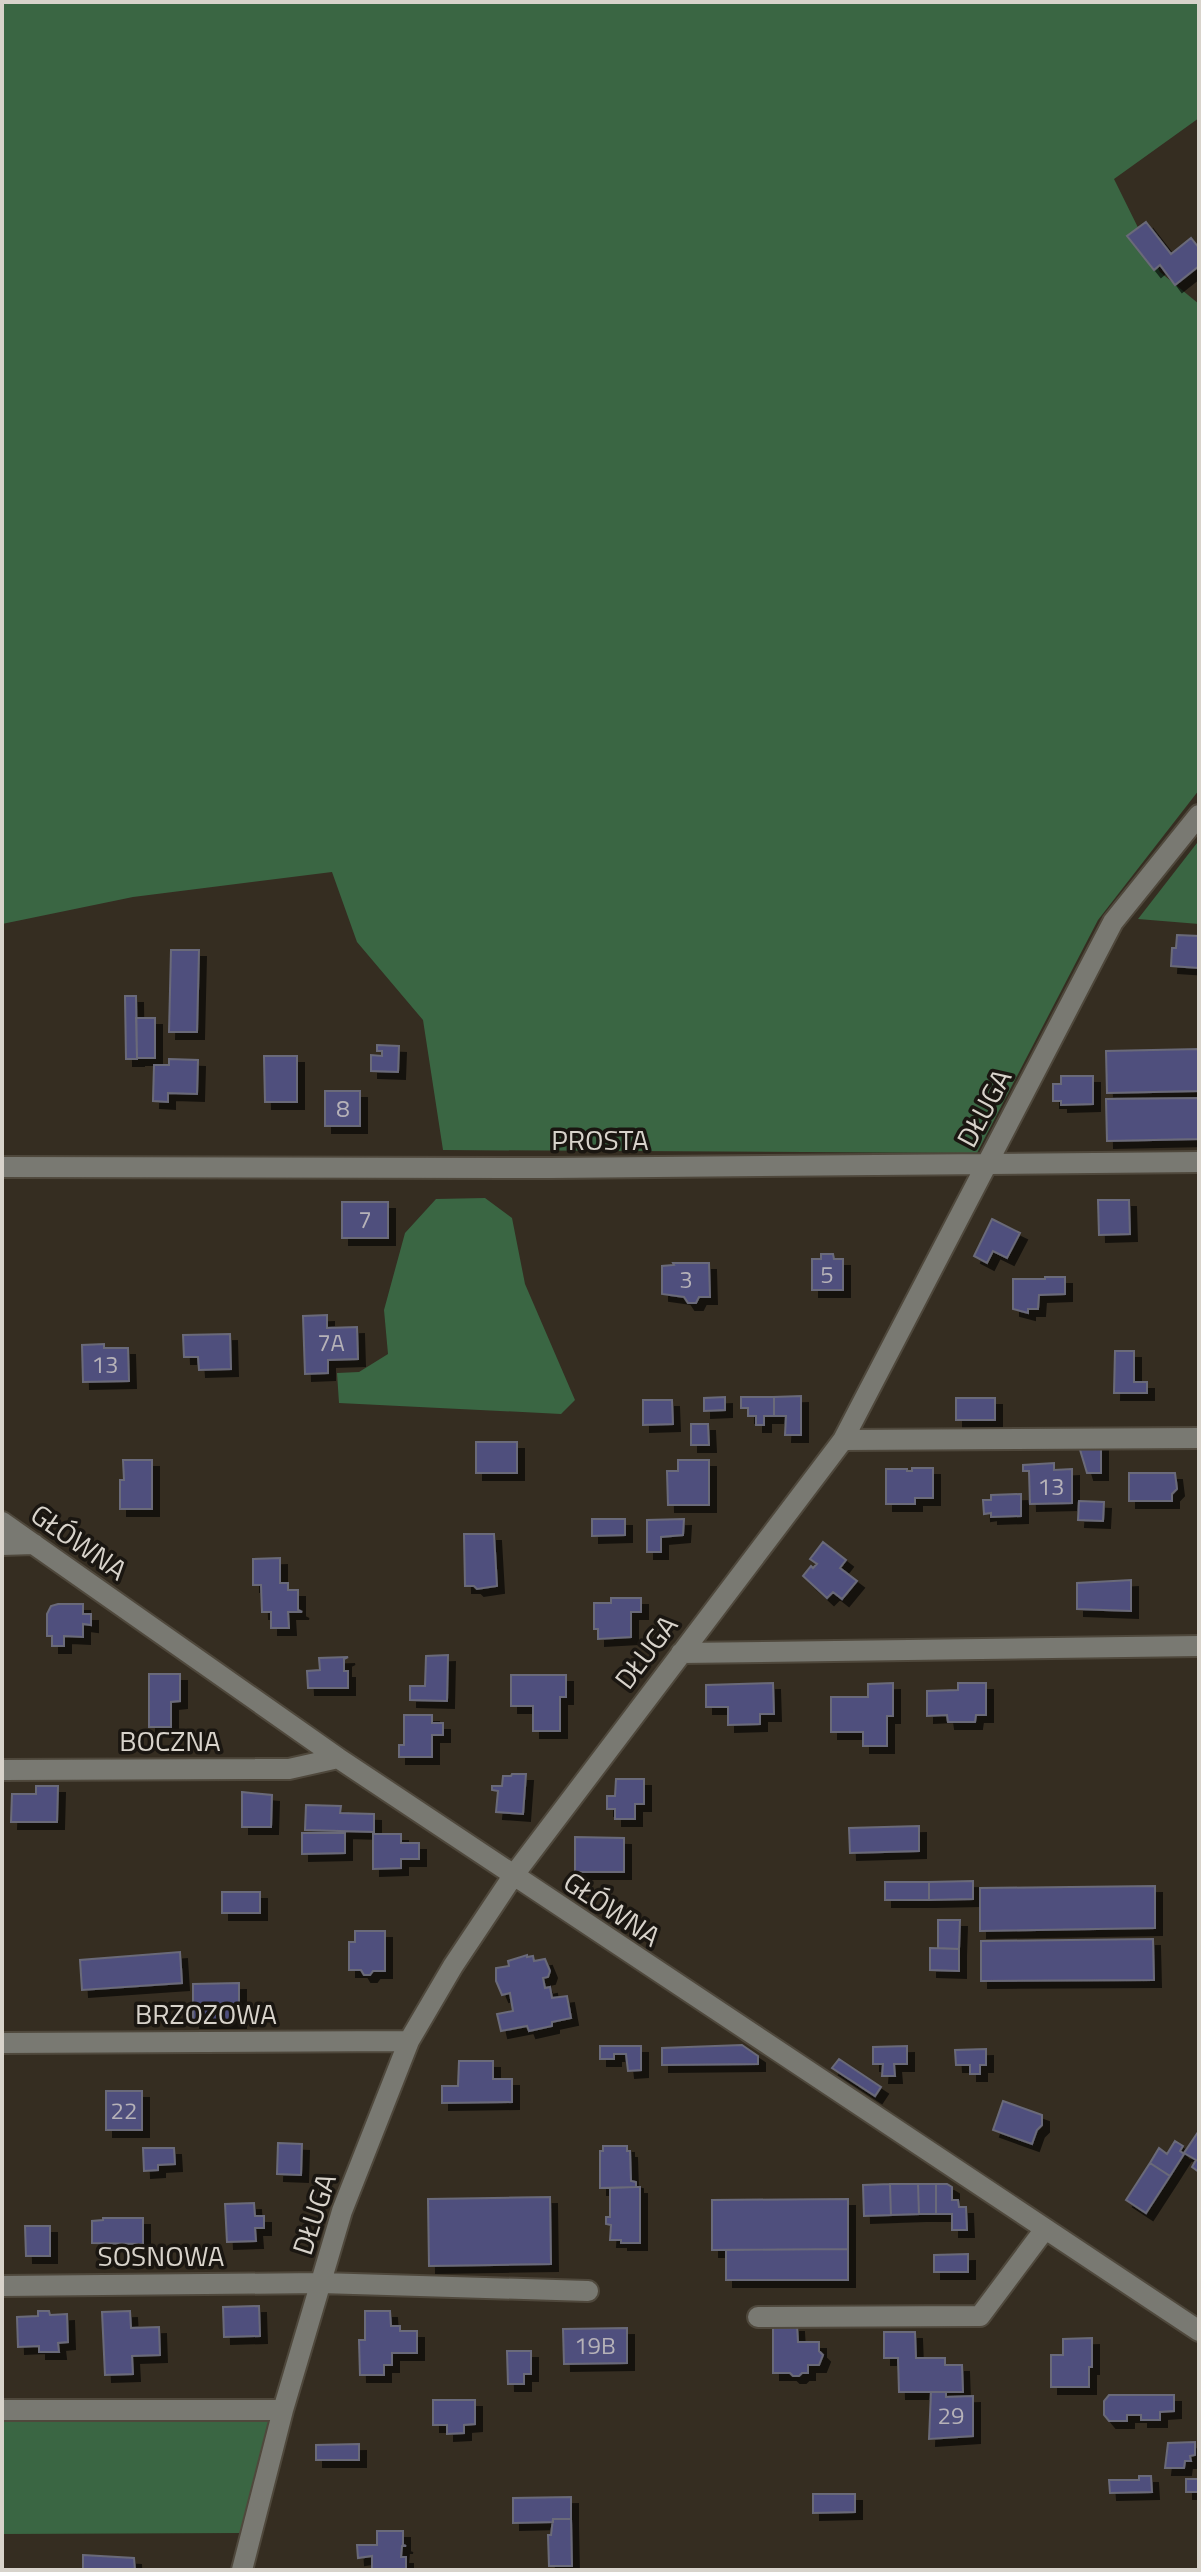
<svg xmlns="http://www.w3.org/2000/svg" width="1201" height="2572" font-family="'Titillium Web',sans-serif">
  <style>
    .forest { fill: #3a6643 }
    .building { fill: #504f7d; stroke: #6a6a79; stroke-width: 2; filter: url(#shadow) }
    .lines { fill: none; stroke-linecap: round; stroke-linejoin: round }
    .minor-casing { stroke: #4f483c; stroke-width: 24 }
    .minor { stroke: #797972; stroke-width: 20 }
    .labels { text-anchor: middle; stroke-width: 7; stroke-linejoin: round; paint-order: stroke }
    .number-label { font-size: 24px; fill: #b6b2b8 }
    .street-label { font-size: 28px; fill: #d8d3cb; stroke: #1a1611 }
  </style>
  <defs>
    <filter id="shadow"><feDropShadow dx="7" dy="7" stdDeviation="0" flood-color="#0009"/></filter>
  </defs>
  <rect width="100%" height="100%" fill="#352d21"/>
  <!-- forest -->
  <path class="forest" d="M2,2h1197v116l-85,61 46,93 39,32v486l-101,130 -121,233 -534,-3 -20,-130 -66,-78 -25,-70 -199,25 -131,27z
    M1199,840v84l-61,-5 59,-76z
    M485,1198l27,20 13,66 50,116 -14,14 -222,-11 -2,-30 22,-1 29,-18 -4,-44 21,-77 31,-34z
    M2,2415h268l-29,118 -239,1z"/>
  <!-- building -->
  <path class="building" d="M1146,222l25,32 20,-16 8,10v18l-24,19 -15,-20 -6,5 -27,-34z
    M1177,935l22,1v32l-28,-2 1,-18h4z
    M171,950h28l-2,82h-28z
    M125,996h11l1,63h-11z
    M136,1018h19v40h-18z
    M377,1045l22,1 -1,26 -27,-1v-16l11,1v-5h-5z
    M1199,1049v42l-92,2 -1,-42z
    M264,1056h33v46h-32z
    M169,1059l29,1 -1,34 -29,-1v9l-15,-1 1,-36h15z
    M1061,1076h32v28l-32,1v-4h-8v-17h8z
    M325,1091h35v35h-35z
    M1199,1098v41l-92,2 -1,-42z
    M1098,1200h31l1,34 -31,1z
    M342,1202h46v36h-46z
    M992,1219l28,14 -13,25 -14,-7 -6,12 -13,-7z
    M821,1254h12l1,5h9v31h-31v-31h9z
    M673,1263h36l1,34h-11l-3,6h-8l-4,-6 -22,-3v-28l12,-1z
    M1045,1277h20v17l-26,1 -1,14h-10v4l-15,-4v-30h32z
    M327,1315v13l30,-1 1,32 -30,1v13l-23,1 -2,-58z
    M230,1334l1,35 -32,1 -1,-13h-14l-1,-22z
    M104,1344v4h24l1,33 -46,1 -1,-37z
    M1115,1351h19v31h13v11h-33z
    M801,1396v39h-16l1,-19h-12v-19z
    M725,1397v13l-21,1v-13z
    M741,1397h33v19h-10v9h-8v-9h-8v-8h-7z
    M956,1398h39v22h-39z
    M643,1400h29l1,24 -30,1z
    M691,1424h17l1,21h-18z
    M476,1442h41v31h-41z
    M1078,1443h23v30h-14z
    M123,1460h29v49h-32v-29h4z
    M678,1460h31v45h-41l-1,-34h11z
    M1054,1463v7l18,-1v34l-42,1 -1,-33h-6v-6z
    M912,1468h21v30h-18v6h-29v-35h21v2h5z
    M1129,1473h46l2,16 -5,5v7h-43z
    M1021,1494v22l-30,1v-4l-7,1 -1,-14h8v-5z
    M1079,1501l25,1 -1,19 -25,-1z
    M592,1519h33v16l-33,1z
    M684,1519l-1,16 -22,2v15h-14v-32z
    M464,1534h30l3,52 -20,3 -3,-3h-9z
    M823,1542l23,18 -6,8 17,13 -15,18 -9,-7 -6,6 -24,-22 8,-10 2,2 4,-4 -7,-5z
    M280,1558v25h8v7h10v20l4,2h-14l1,16h-18v-16h-9l-1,-27h-8v-26z
    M1131,1580v31l-54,-2v-26z
    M611,1598h30v14h-10v25l-33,2v-10h-4v-26h17z
    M58,1604h25v10h8v11l-8,-1v13l-19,-1v10h-12v-10h-5v-22l4,-8z
    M448,1655l-1,46 -37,-1v-14h15l1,-30z
    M348,1657l-4,2v12h4v17h-40l-1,-17 13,-1 -1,-12z
    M149,1674h31v27l-9,1v25h-22z
    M511,1675h55v22h-6v34h-27v-25h-22z
    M773,1683l1,31h-14v10l-32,1v-18h-22v-22z
    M893,1683v33h-6v30h-24v-14h-32v-35h37v-13z
    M958,1683h28v32h-10l-1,7h-27l-1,-7 -20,1v-25l31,-1z
    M404,1715h28v8h11v12h-11v22h-33v-12h5z
    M512,1774h14l-3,40 -27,-2 2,-21 -6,-1v-4h10l1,-10h8z
    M616,1779h28v25h-9v15h-20v-10h-8v-13h8z
    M36,1786h22l-1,36h-46l1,-28h24z
    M242,1792l30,3 -1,32h-29z
    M306,1805l35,1 -1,7 34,1v18l-69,-2z
    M919,1826v25l-69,2 -1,-25z
    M302,1833h43v20l-43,1z
    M373,1834h28v9h18v16h-18v9l-28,1z
    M575,1837l49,1v34h-49z
    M973,1881v18l-44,1v-18z
    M885,1882h44v18h-44z
    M1155,1886v42l-175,3v-43z
    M222,1892h38v21h-38z
    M938,1920h22l-1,29 -21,-1z
    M355,1931h30v40h-12l-3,4h-6l-3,-5h-12v-28h6z
    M1153,1939l1,41 -173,1v-40z
    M930,1948l29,1v22l-29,-1z
    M180,1952l2,31 -100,7 -2,-30z
    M527,1955v2l6,-1 1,5 11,-2 5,12 -2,6 -5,1 2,10 5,-1 2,11 15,-2 4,22 -19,4v4l-23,5 -2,-5 -26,5 -4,-17 16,-3 -3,-18 -8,2 -6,-14v-13l13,-2 -1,-5z
    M239,1983v38h-46v-37z
    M742,2045l16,11v8l-96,1v-17z
    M600,2046h41v24l-13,1 -2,-17h-12v5h-14z
    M907,2046v18h-13l1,12h-13l1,-12h-10v-17z
    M986,2049v16h-6v9h-10v-9h-14l-1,-15z
    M839,2059l42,28 -6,9 -43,-28z
    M459,2061h34v18h19v23l-70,1v-17h16z
    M106,2091h36v39h-36z
    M1003,2101l39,14v10l-5,5 -5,14 -39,-14z
    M1198,2132l1,1v39l-7,-5 4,-7 -12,-7z
    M1175,2141l8,5 -3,5 4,3 -14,22 -20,-13 9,-15 8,6z
    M278,2143l24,1 -1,31 -24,-1z
    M603,2146h24v5h3l1,30 5,1v5l-36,1v-37h3z
    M143,2148h31l1,16 -17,1v5l-14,1z
    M1150,2163l20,13 -24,37 -20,-13z
    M890,2184h28l1,30 -28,1z
    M890,2184l1,31 -27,1 -1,-31z
    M918,2184h18v30h-17z
    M936,2184h11l5,3v13h6l1,7h7l1,23h-15v-16h-16z
    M636,2187h4v56h-19v-3h-11l1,-15 -5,-1v-7h4v-29z
    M550,2197l1,67 -122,2 -1,-67z
    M848,2199v50l-136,1v-50z
    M254,2203l1,13h9v12h-9l1,13 -29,1 -2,-38z
    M103,2218h40v26l-51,-1v-22l11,-1z
    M25,2226h25v30h-24z
    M848,2249v31h-122v-30z
    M968,2254v18h-34v-17z
    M259,2306l1,30 -36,1 -1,-30z
    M38,2311h11l1,4 17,-1 1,28 -10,1 1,9h-20v-6l-21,1 -1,-30 21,-1z
    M130,2311l1,17 28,-1 1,28 -28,1 1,18 -28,1 -3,-63z
    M365,2311h25l1,15h9v5h17v22h-25v12h-8v10h-24l-1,-35h6z
    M773,2325h24l1,17h21v9l4,4 -4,10h-11v8h-6l-3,3h-6l-3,-3h-17z
    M627,2328v35l-63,1 -1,-35z
    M884,2332h31l1,26h29v7h17l1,27h-64l-1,-34h-14z
    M1092,2338v29h-3v20h-38v-32h12v-16z
    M507,2351h24v23h-7v10h-16z
    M931,2392h15v5l27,-1v40l-44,3z
    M1109,2395h65v16l-14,1v8h-19v-5h-14v6h-18l-5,-6v-14z
    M433,2400h42v24l-11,1v8l-17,1v-9h-14z
    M1195,2442v13l-5,1 1,5h-6l-1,7h-19l3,-25z
    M359,2444v16h-43v-15z
    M1139,2476h12l1,16 -42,1 -1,-13h30z
    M1186,2479h13v13h-13z
    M813,2494h42v18l-42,1z
    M571,2497v22h-18v3l-40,1v-25z
    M553,2519h18l1,47h-23l-1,-31h3z
    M377,2531h26v14l3,1h-4l-1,11h5v13h-34v-14l-14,2 -1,-13h20z
    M83,2555l51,3 1,12h-52z"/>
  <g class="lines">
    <defs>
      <path id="minor" d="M2,1167l548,1 649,-6
        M843,1440l356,-2
        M2,1522l336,236 861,573
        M2,1545l32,-1
        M681,1653l518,-7
        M2,1770l287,-1 49,-11
        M2,2043l407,-2
        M2,2286l319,-3 267,8
        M758,2317l222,-1 65,-87
        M2,2410h281
        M242,2570l41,-160 59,-199 67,-170 44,-75 60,-90 330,-436 270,-518 86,-107"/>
    </defs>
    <!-- minor casing -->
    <use href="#minor" class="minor-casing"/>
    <!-- minor -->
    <use href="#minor" class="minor"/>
  </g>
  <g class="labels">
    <!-- number labels -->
    <g class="number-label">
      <text x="343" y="1117">8</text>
      <text x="365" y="1228">7</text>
      <text x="827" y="1283">5</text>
      <text x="686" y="1288">3</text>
      <text x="331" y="1351">7A</text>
      <text x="105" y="1373">13</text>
      <text x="1051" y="1495">13</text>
      <text x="124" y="2119">22</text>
      <text x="595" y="2354">19B</text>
      <text x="951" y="2424">29</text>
    </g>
    <!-- street labels -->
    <g class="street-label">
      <text transform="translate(984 1108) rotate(-62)" y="10">DŁUGA</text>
      <text x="600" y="1150">PROSTA</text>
      <text transform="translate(79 1542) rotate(35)" y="10">GŁÓWNA</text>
      <text transform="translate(646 1652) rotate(-53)" y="10">DŁUGA</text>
      <text x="170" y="1751">BOCZNA</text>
      <text transform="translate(612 1909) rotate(34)" y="10">GŁÓWNA</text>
      <text x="206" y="2024">BRZOZOWA</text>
      <text transform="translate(314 2214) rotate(-72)" y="10">DŁUGA</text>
      <text x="161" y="2266">SOSNOWA</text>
    </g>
  </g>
  <!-- border -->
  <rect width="1201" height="2572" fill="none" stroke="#d8d3cb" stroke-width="8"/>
</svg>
